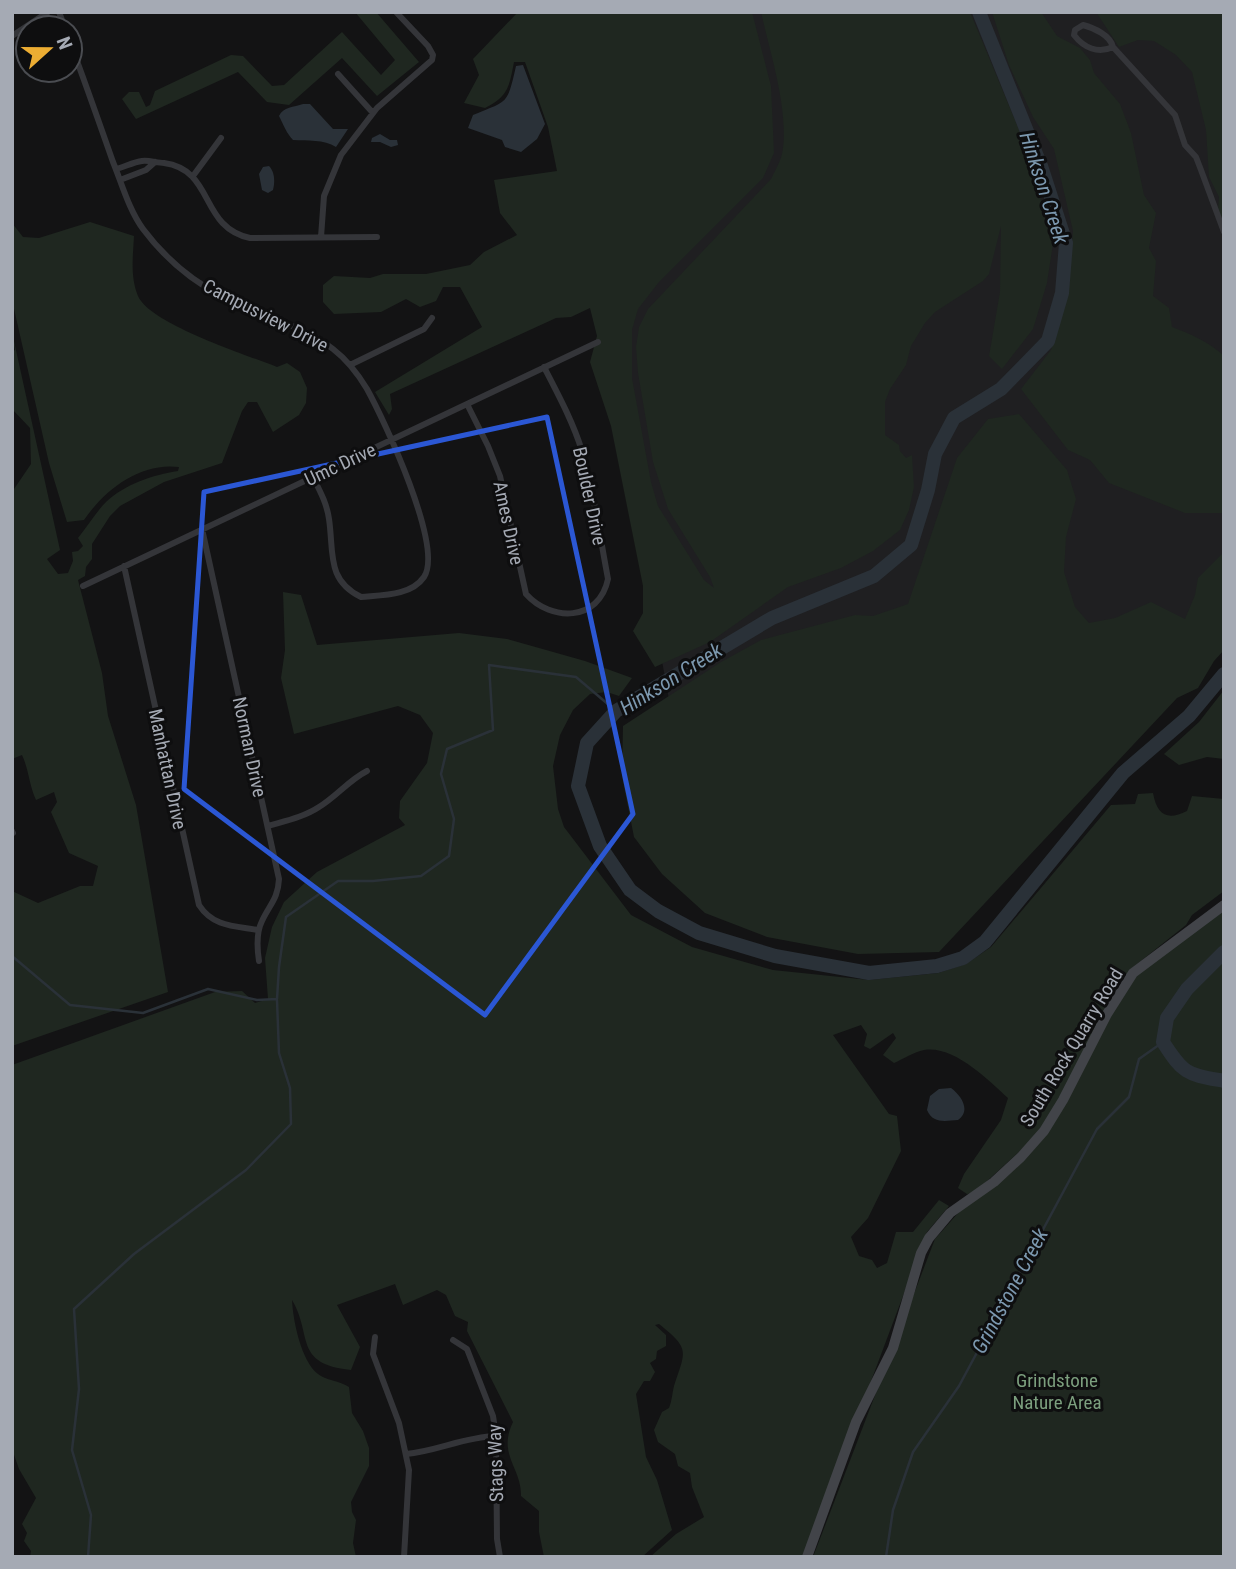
<svg xmlns="http://www.w3.org/2000/svg" width="1236" height="1569" font-family="'Roboto Condensed',sans-serif">
  <style>
    .built { fill: #1f1f21 }
    .green { fill: #1f2720 }
    .water { fill: #2a3138 }
    .lines { fill: none; stroke-linecap: round; stroke-linejoin: round }
    .stream { stroke: #2a3138; stroke-width: 2.5 }
    .river { stroke: #2a3138; stroke-width: 14 }
    .street { stroke: #343539; stroke-width: 6 }
    .secondary { stroke: #424449; stroke-width: 10 }
    .marked { fill: none; stroke: #2b57d4; stroke-width: 5; stroke-linejoin: round }
    .labels { text-anchor: middle; stroke-width: 6; stroke-linejoin: round; paint-order: stroke }
    .street-label { font-size: 19px; fill: #a5aab4; stroke: #0e0e0f }
    .park-label { font-size: 19px; fill: #7c9f7e; stroke: #0e0e0f }
    .water-label { font-size: 21px; font-style: italic; fill: #7c98af; stroke: #0e0e0f }
  </style>
  <rect width="100%" height="100%" fill="#131314"/>
  <!-- built -->
  <path class="built" d="M544,12h680v602l-534,201z"/>
  <!-- green -->
  <path class="green" d="M355,12h21l43,50 -42,34 -35,-38 -53,47 -22,-3 -29,-30 -102,47 -14,-20 7,-7h10l7,15 4,-2 5,-14 76,-36 12,1 29,30 12,-1 58,-53 39,43 14,-15z
    M518,12h234l19,74 3,67 -11,25 -104,104 -21,27 -6,21v48l19,104 7,24 46,74 10,8 -4,-11 -42,-68 -15,-47 -15,-89 -2,-26 3,-20 9,-18 123,-130c4,-8 9,-17 11,-25 8,-41 -12,-101 -21,-142h209l57,137 26,95 -6,39 -14,46 -31,40 -13,-13 11,-64 1,-66 -12,48 -6,7 -48,31 -10,11 -14,23 -5,19 -16,24 -5,13v33l14,10 1,6 6,7 6,-3 2,32 -5,23 -9,20 -27,21 -32,17 -53,19 -78,55 -55,25 -22,-36 10,-18v-27l-32,-160 -21,-64 7,-26 -7,-28 -19,9 -15,1 -166,76 2,15 -3,6 -14,-23 107,-65 -22,-40h-17l-7,14 -16,6 -14,-8 -25,13 -47,2 -11,-12v-17l11,-9 36,2 13,-4h43l44,-9 14,-13 33,-17 -17,-22 -6,-33 63,-9 -9,-44 -23,-65h-11c-5,26 -6,34 -29,46l-21,-5 15,-28 -6,-16z
    M992,12h49l16,24 23,12 10,12 4,13 26,31 11,29 13,62 12,18 -7,35 7,13 -3,35 16,12 3,19c19,7 37,15 52,29l-1,157h-38l-76,-30 -19,-23 -22,-10 -47,-61 30,-39 17,-58 5,-61 -19,-82 -21,-32 -24,-52z
    M1096,12h128v210l-6,-11 1,-14 -10,-20 -3,-47 -14,-58 -16,-17 -22,-14 -16,-1 -19,7z
    M90,222l44,14c-1,20 -4,41 4,60 12,28 109,59 139,71l10,-4 13,9 7,16 -1,15 -7,12 -26,17 -16,-30h-9l-6,9 -20,52 -58,19 -44,24 -10,10 -18,28v15l-6,8 -1,9 -7,4 24,93 6,43 28,89 32,187 -156,54v-155l26,12 42,-17h13l5,-20 -29,-13 -18,-41 6,-10 -3,-10 -18,8c-7,-15 -7,-30 -14,-45l-10,4v-267l19,-28 -1,-36 -18,-19v-57l3,-2 -3,-18 48,218 -13,9 11,15 10,-1 5,-12 -1,-9 6,-1 5,-5 -5,-8c9,-11 18,-26 28,-36 19,-18 47,-27 72,-31l1,-4c-38,-5 -74,22 -95,53l-17,2 -18,-59 -37,-163v-77l11,14 16,1z
    M1019,414l48,56 9,29 -10,38 -2,35 11,35 14,16 26,-5 36,-16 34,17 10,-24 3,-17 26,-26v98l-10,11 -16,27 -21,10 -238,254 -81,2 -91,-17 -62,-24 -43,-39 -28,-37 -12,-61 1,-50 98,-64 40,-22 94,-25 18,1 35,-12 49,-146 31,-39z
    M283,592l18,3 16,50 142,-12 48,6 78,22 47,17 -13,18 -12,-4 -17,2 -17,16 -13,25 -7,31 5,43 6,18 67,88 61,32 81,23 96,10 69,-7 28,-9 25,-17 120,-142 24,-1 3,-10 15,-1c4,22 14,28 34,18l5,-15 32,3v92l-32,24 -6,10 -54,43 -12,14 -28,54 46,-67 86,-66v654h-411l122,-318 32,-36 64,-62 -57,52 -7,1 -9,-6 6,-14 37,-54 7,-22c-20,-18 -54,-53 -84,-48 -10,2 -21,9 -30,13l-11,-8 13,-17 -3,-5 -23,16 -6,-3 3,-12 -6,-9 -28,10 56,79 8,2 4,35 -33,67 -17,19 8,19 13,4 5,8 10,-5 9,-31h17l26,-32 10,6 -22,26 -122,325h-155l26,-23 28,-17 -12,-30 -2,-14 -12,-7 -3,-12 -17,-12 -4,-12 8,-18 7,-4c3,-7 3,-14 5,-22 12,-36 16,-37 -15,-62l-4,1 11,10v11l-9,5 -1,8 -6,4 5,9 -5,9h-6l-8,13 10,63 11,23 15,50 -30,27h-98l-5,-25v-21l-18,-15c1,-28 -24,-41 -8,-74l-46,-91 1,-9 -13,-6 -9,-21 -9,-5 -34,15 -8,-21 -58,21 23,42 -9,23c-58,-6 -38,-35 -59,-70 1,20 9,61 26,74 7,6 22,7 31,13l3,26 11,18 6,17v18l-18,36 1,10 4,8 -3,23 3,14h-326l1,-6 -7,-10 3,-8 -5,-9 14,-26 -17,-29 -7,-20v-384l203,-73 27,-1 13,12 13,-4 -3,-41 7,-31 12,-25 33,-30 88,-47 -6,-7 1,-17 27,-38 6,-30 -13,-18 -22,-9 -104,28 -13,-56 4,-28z
    M1224,690v69l-17,-2 -28,8 -15,-11 35,-32z"/>
  <!-- water -->
  <path class="water" d="M523,65l22,59 -8,15 -16,13 -16,-5 -3,-7 -34,-12 5,-13c35,-15 34,-9 43,-49z
    M303,104h7l23,25h15l-12,18c-12,-8 -29,-6 -43,-7 -6,-6 -10,-16 -14,-24 4,-9 15,-9 24,-12z
    M380,134l10,6h7l1,5 -7,2 -11,-5h-9l1,-4z
    M269,166c6,6 6,16 4,24l-5,3 -6,-3 -3,-16 4,-7z
    M951,1088c11,8 20,23 7,32 -13,1 -25,4 -31,-10l3,-14 9,-7z"/>
  <g class="lines">
    <!-- stream -->
    <path class="stream" d="M12,956l58,49 73,8 65,-24 49,11 20,-1 2,-32 7,-50 52,-36h35l48,-5 28,-20 5,-37 -13,-45 6,-25 46,-19 -4,-65 87,12 40,34
      M88,1557l3,-42 -19,-65 7,-61 -5,-80 60,-55 112,-84 45,-46 -1,-36 -11,-35 -2,-53
      M886,1557l7,-47 20,-58 46,-66 138,-257 32,-32 10,-38 24,-17"/>
    <!-- river -->
    <path class="river" d="M979,12l62,154 25,77 -4,50 -14,48 -47,48 -47,29 -19,36 -7,36 -17,55 -37,31 -102,42 -156,93 -29,32 -9,43 22,60 30,44 28,21 41,22 76,23 94,17 68,-7 26,-8 22,-16 138,-169 66,-57 35,-42
      M1224,952l-37,37 -20,29 -4,24c21,33 24,32 61,39"/>
    <!-- street -->
    <path class="street" d="M59,12l6,16
      M12,36l36,-24
      M70,42c15,40 29,80 43,120 9,22 16,48 30,67 21,28 49,52 80,68 36,19 78,27 110,52 13,10 25,25 34,40 17,31 77,158 57,188 -13,19 -42,18 -63,20 -35,-17 -27,-45 -32,-78 -2,-15 -9,-28 -16,-42
      M1113,47c-15,7 -29,1 -39,-12l1,-5 8,-5c11,3 27,10 30,22l62,68 10,30 11,12 5,13 23,62
      M338,74l35,39
      M116,169c8,-2 18,-7 26,-8 7,-1 15,2 22,2 51,7 35,64 86,75l127,-1
      M193,176l28,-38
      M120,180l26,-10 9,-8
      M321,237l3,-41 17,-41 36,-47 55,-48 1,-5 -5,-9 -32,-34
      M350,365l74,-36 8,-11
      M467,404l21,42 12,30 26,118c25,28 73,28 82,-15 -8,-42 -14,-86 -26,-128 -9,-29 -24,-57 -38,-84
      M202,529l77,350c-1,20 -9,25 -17,42 -6,12 -5,27 -3,40
      M124,566l75,339c14,22 36,21 59,25
      M83,586l515,-244
      M268,826c17,-5 36,-9 51,-19 18,-11 30,-27 48,-36
      M12,831l1,2
      M375,1337l-2,17 26,69 10,47 -5,87
      M453,1340l14,9 26,67 3,20 1,103 3,18
      M406,1454c31,-3 58,-17 90,-18"/>
    <!-- secondary -->
    <path class="secondary" d="M807,1557l49,-135 37,-74 28,-95 8,-15 21,-25 44,-31 27,-25 23,-26 19,-31 44,-86 26,-41 91,-68"/>
  </g>
  <!-- marked area -->
  <path class="marked" d="M547,417l86,397 -148,201 -301,-226 20,-297z"/>
  <g class="labels">
    <!-- street labels -->
    <g class="street-label">
      <text transform="translate(266 315) rotate(27)" y="7">Campusview Drive</text>
      <text transform="translate(340 464) rotate(-25)" y="7">Umc Drive</text>
      <text transform="translate(590 496) rotate(78)" y="7">Boulder Drive</text>
      <text transform="translate(509 523) rotate(78)" y="7">Ames Drive</text>
      <text transform="translate(250 747) rotate(78)" y="7">Norman Drive</text>
      <text transform="translate(168 769) rotate(78)" y="7">Manhattan Drive</text>
      <text transform="translate(1071 1047) rotate(-59)" y="7">South Rock Quarry Road</text>
      <text transform="translate(495 1463) rotate(-92)" y="7">Stags Way</text>
    </g>
    <!-- park labels -->
    <g class="park-label">
      <text x="1057" y="1387">Grindstone<tspan x="1057" dy="22">Nature Area</tspan></text>
    </g>
    <!-- water labels -->
    <g class="water-label">
      <text transform="translate(1044 188) rotate(72)" y="7">Hinkson Creek</text>
      <text transform="translate(671 679) rotate(-32)" y="7">Hinkson Creek</text>
      <text transform="translate(1010 1291) rotate(-62)" y="7">Grindstone Creek</text>
    </g>
  </g>
  <!-- border -->
  <rect width="1236" height="1569" fill="none" stroke="#a5aab4" stroke-width="28"/>
  <!-- north arrow -->
  <g transform="translate(49 49) rotate(69)"><circle r="33" fill="#0e0e0f" stroke="#4a4c51" stroke-width="2"/>
  <path d="M0-5L12 26L0 18L-12 26Z" fill="#ecad33"/>
  <text y="-10" font-size="19" font-weight="bold" text-anchor="middle" fill="#a5aab4">N</text>
  </g>
</svg>
